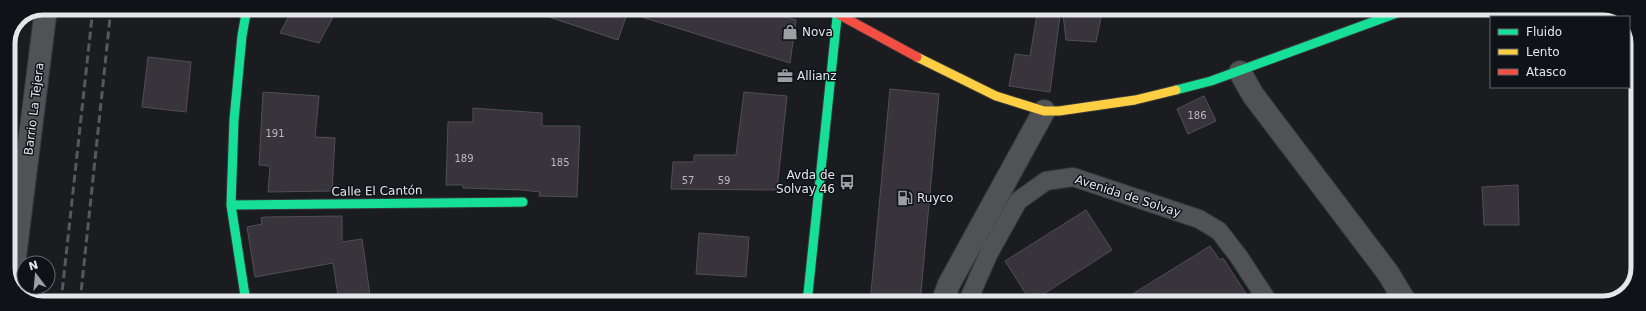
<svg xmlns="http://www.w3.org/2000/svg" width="1646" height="311" font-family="'DejaVu Sans',sans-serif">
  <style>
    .building { fill: #39333b; stroke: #505052 }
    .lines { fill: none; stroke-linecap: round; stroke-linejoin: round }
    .lane-casing { stroke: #353739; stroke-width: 20 }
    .street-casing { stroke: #353739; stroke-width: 24 }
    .fast-casing { stroke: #353739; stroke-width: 11 }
    .slow-casing { stroke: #353739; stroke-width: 11 }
    .jam-casing { stroke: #353739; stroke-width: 11 }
    .lane { stroke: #515255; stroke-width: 18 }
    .street { stroke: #515255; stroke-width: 22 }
    .fast { stroke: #16e098; stroke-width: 9 }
    .slow { stroke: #ffcf43; stroke-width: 9 }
    .jam { stroke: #f24e42; stroke-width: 9 }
    .rail { stroke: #56585b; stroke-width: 3; stroke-dasharray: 8 4; stroke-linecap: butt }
    .labels { text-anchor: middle; stroke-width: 3; stroke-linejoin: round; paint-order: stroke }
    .number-label { font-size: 10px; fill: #b9babe }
    .poi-label { font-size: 12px; fill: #e4e7ea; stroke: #0f1317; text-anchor: start }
    .street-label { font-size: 12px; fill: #e4e7ea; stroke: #0f1317 }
    .rim { fill: none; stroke: #e4e7ea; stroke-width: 5 }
  </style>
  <rect width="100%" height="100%" fill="#1a1c1f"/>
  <!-- building -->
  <path class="building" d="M293,8h45l-19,35 -39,-10z
    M538,8h91l-11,32 -81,-27z
    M636,8h118l42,12 -6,43 -155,-48z
    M1038,8h23l-11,84 -41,-6 6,-32 15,2z
    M1093,8h10l-7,34 -30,-2 -3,-26z
    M148,57l43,5 -5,50 -44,-5z
    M890,89l49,5 -19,209h-50z
    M263,92l56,4 -4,41 20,1 -3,53 -64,1 2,-26 -11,-1z
    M744,92l43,4 -10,94 -106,-1 2,-27h21v-7h42z
    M1204,96l12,25 -28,13 -11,-25z
    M473,108l69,5v13h38l-3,71 -38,-1 1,-4 -17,-2 -60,-2v-3h-17l2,-63h25z
    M1518,185l1,40h-35l-2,-38z
    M1086,210l26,40 -81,52 -26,-41z
    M342,216v26l20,-3 9,63h-32l-6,-39 -78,14 -8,-50 15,-3 -1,-6 5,-1z
    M699,233l50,4 -3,40 -50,-3z
    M1210,246l10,14 3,-2 29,45h-134z"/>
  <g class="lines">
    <defs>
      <path id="lane" d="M967,303l22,-50 29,-52 28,-20 27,-4 126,42 20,12 20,26 30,46"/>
      <path id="street" d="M1521,9l69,8
        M1240,72l13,23 135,178 18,30
        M12,281l34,-273
        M942,303l7,-19 95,-173"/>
      <path id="fast" d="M1176,90l35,-9 197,-72
        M231,205l292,-3
        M246,302l-15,-97 3,-85 8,-84 5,-28
        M807,303l31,-295"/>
      <path id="slow" d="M917,57l79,39 48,15h15l76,-11 41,-10"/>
      <path id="jam" d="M827,8l90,49"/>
    </defs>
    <!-- lane casing -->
    <use href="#lane" class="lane-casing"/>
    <!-- street casing -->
    <use href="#street" class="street-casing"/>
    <!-- fast casing -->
    <use href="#fast" class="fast-casing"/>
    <!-- slow casing -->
    <use href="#slow" class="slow-casing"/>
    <!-- jam casing -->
    <use href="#jam" class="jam-casing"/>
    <!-- lane -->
    <use href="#lane" class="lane"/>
    <!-- street -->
    <use href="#street" class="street"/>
    <!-- fast -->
    <use href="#fast" class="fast"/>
    <!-- slow -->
    <use href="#slow" class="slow"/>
    <!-- jam -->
    <use href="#jam" class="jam"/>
    <!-- rail -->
    <path class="rail" d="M61,302l32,-294
      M80,302l31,-294"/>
  </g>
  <!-- icons -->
  <defs>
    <symbol id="shop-bare" viewBox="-9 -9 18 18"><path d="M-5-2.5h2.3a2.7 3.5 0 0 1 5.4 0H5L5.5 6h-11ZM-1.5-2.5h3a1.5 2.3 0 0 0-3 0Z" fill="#9da0a3" stroke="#0f1317" stroke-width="2.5" paint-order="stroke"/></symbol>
    <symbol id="office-bare" viewBox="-9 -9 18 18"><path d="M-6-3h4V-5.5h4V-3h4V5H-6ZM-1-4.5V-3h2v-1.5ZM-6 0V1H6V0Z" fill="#9da0a3" stroke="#0f1317" stroke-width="2.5" paint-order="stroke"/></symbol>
    <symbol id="bus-bare" viewBox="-9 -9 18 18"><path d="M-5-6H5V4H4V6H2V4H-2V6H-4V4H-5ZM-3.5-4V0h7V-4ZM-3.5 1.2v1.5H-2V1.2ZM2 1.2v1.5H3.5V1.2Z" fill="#9da0a3" stroke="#0f1317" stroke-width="2.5" paint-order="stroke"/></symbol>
    <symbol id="fuel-bare" viewBox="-9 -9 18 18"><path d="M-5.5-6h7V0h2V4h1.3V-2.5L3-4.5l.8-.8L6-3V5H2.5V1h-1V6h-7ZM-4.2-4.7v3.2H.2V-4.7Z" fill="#9da0a3" stroke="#0f1317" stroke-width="2.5" paint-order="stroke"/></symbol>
  </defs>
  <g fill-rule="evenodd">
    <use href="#shop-bare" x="779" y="21" width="22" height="22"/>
    <use href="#office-bare" x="774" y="65" width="22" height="22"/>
    <use href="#bus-bare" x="836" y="171" width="22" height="22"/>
    <use href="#fuel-bare" x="894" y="187" width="22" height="22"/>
  </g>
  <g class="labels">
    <!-- number labels -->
    <g class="number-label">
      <text x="1197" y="119">186</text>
      <text x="275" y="137">191</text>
      <text x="464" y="162">189</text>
      <text x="560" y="166">185</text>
      <text x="688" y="184">57</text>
      <text x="724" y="184">59</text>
    </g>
    <!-- poi labels -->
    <g class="poi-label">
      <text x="802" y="36">Nova</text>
      <text x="797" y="80">Allianz</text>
      <text x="835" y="179" text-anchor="end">Avda de<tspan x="835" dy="14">Solvay 46</tspan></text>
      <text x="917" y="202">Ruyco</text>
    </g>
    <!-- street labels -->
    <g class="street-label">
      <text transform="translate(34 109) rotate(-83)" y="4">Barrio La Tejera</text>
      <text transform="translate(377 191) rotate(-1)" y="4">Calle El Cantón</text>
      <text transform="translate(1128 196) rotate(18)" y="4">Avenida de Solvay</text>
    </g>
  </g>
  <!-- crop -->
  <path d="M0 0H1646V311H0ZM43 15H1603A28 28 0 0 1 1631 43V268A28 28 0 0 1 1603 296H43A28 28 0 0 1 15 268V43A28 28 0 0 1 43 15Z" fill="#0f1317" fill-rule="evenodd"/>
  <path class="rim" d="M43 15H1603A28 28 0 0 1 1631 43V268A28 28 0 0 1 1603 296H43A28 28 0 0 1 15 268V43A28 28 0 0 1 43 15Z"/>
  <!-- legend -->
  <rect x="1490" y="16" width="140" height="72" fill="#0f1317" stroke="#64686b"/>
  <rect x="1498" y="29" width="20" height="6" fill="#16e098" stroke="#64686b"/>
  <text x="1526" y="36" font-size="12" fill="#e4e7ea">Fluido</text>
  <rect x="1498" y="49" width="20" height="6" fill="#ffcf43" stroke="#64686b"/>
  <text x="1526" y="56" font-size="12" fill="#e4e7ea">Lento</text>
  <rect x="1498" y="69" width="20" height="6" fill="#f24e42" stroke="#64686b"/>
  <text x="1526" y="76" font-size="12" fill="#e4e7ea">Atasco</text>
  <!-- north arrow -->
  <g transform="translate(36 275) rotate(344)"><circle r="19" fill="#0f1317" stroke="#64686b"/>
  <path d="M0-3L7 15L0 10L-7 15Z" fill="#9da0a3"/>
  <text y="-6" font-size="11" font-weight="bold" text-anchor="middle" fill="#e4e7ea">N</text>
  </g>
</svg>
